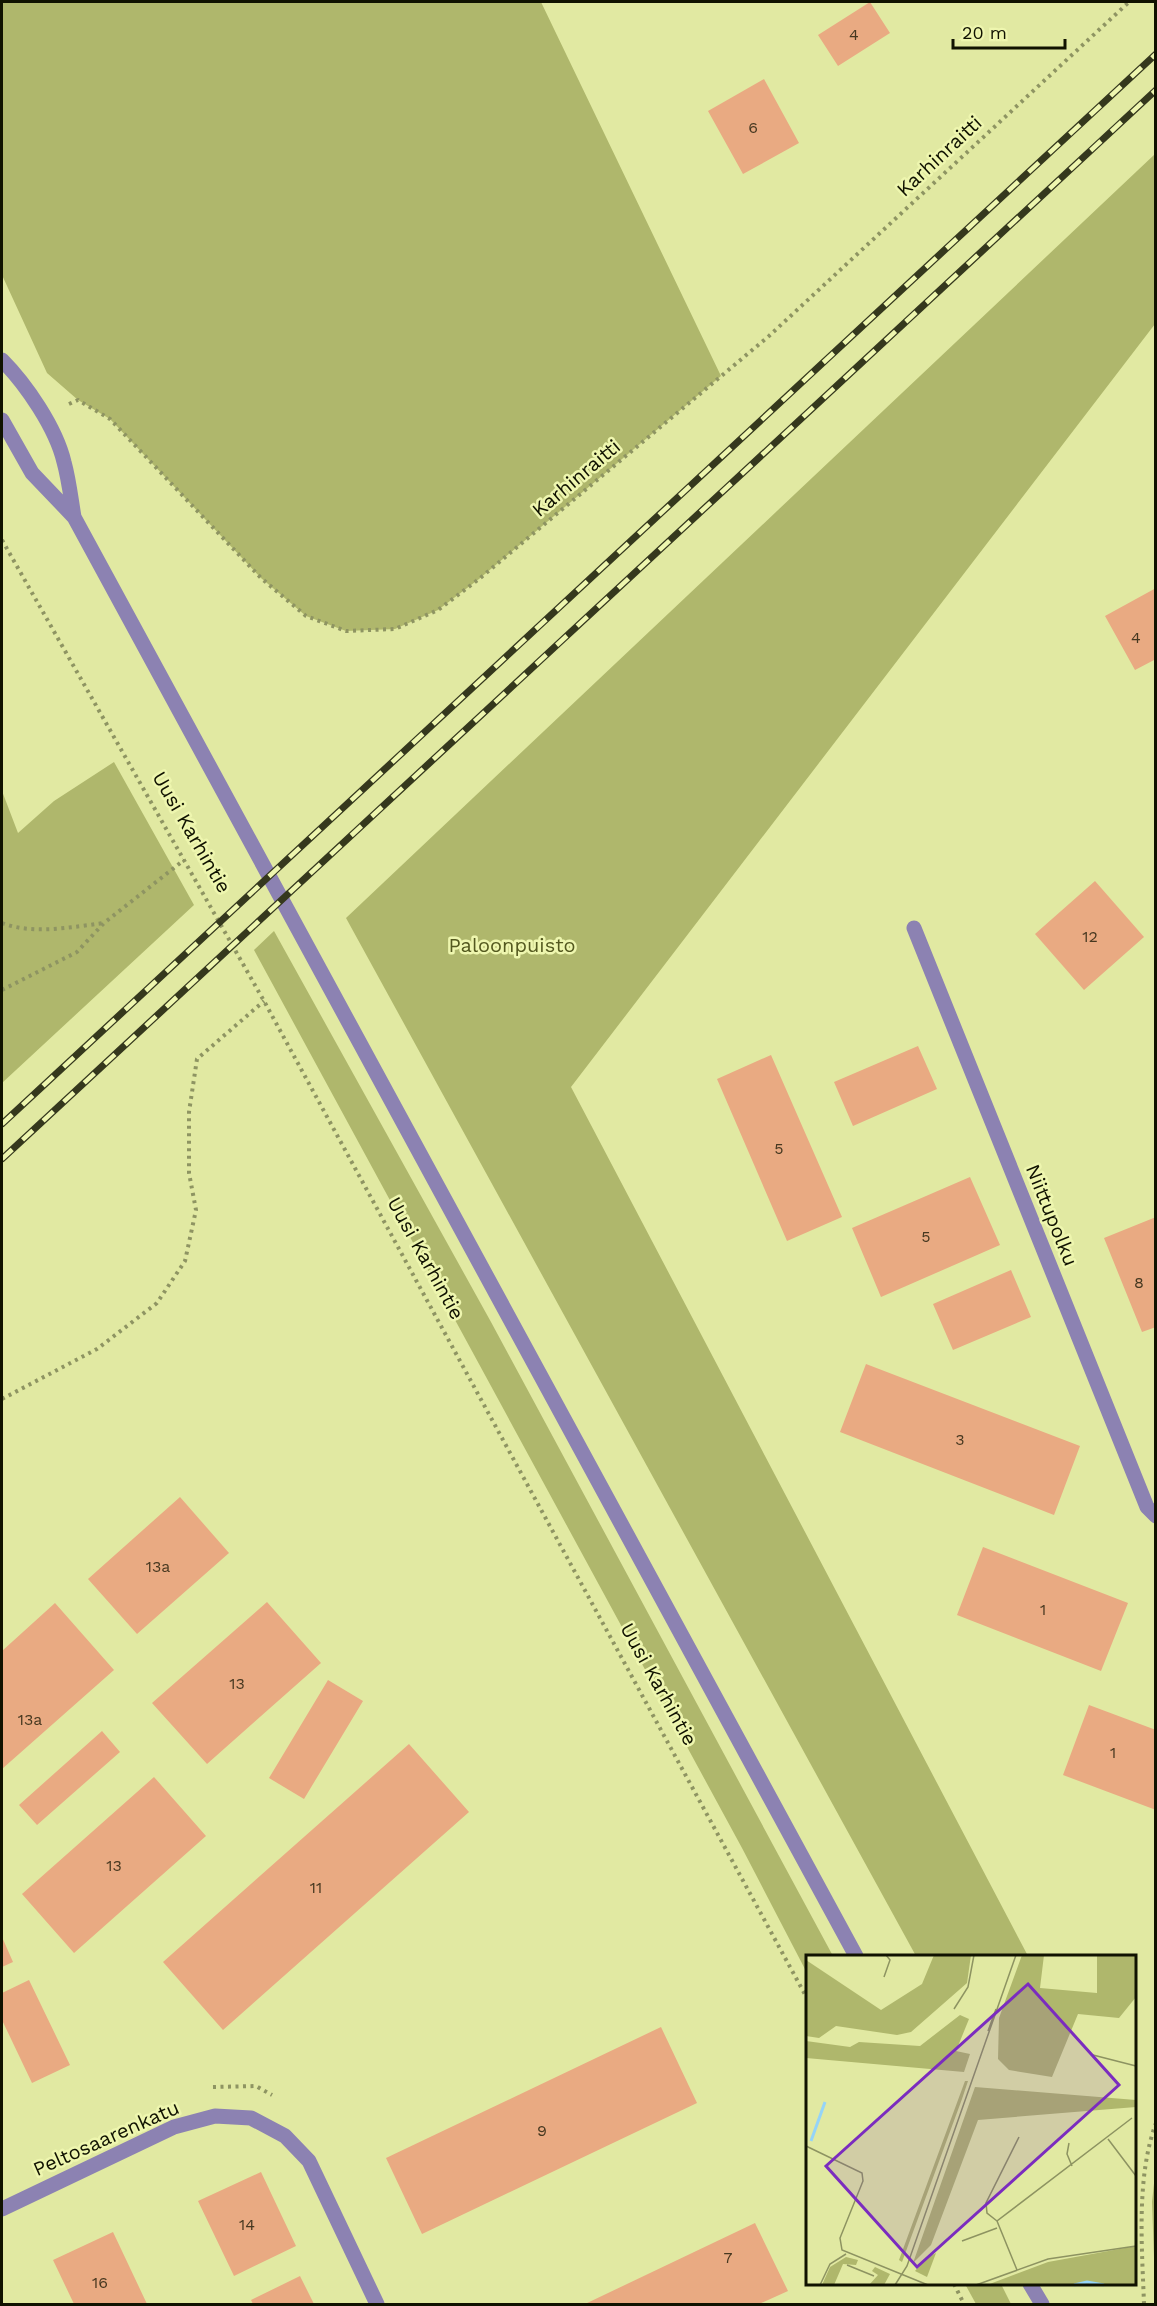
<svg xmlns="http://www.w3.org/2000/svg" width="1157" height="2306" font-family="'Work Sans',sans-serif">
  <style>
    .green { fill: #afb76c }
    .building { fill: #e9aa82 }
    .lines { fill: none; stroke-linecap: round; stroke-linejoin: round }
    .path { stroke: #8e9462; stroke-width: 4; stroke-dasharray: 3 4.5; stroke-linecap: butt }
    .minor { stroke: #8c82b2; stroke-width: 15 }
    .rail-casing { stroke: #35381d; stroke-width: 7 }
    .rail { stroke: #eef6af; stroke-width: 4.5; stroke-dasharray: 14; stroke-linecap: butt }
    .labels { text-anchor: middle; stroke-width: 5; stroke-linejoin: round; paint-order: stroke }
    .number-label { font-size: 16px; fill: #463820 }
    .street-label { font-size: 20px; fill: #101200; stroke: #eef6af }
    .park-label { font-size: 20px; fill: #53581f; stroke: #eef6af }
    .inset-river { fill: none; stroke: #95d4f8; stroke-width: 3 }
    .inset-road { fill: none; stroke: #8d9361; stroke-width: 1.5 }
    .view { fill: #7b2cbf; fill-opacity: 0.15; stroke: #7b2cbf; stroke-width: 3 }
    .inset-edge { fill: none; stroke: #101200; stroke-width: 3 }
  </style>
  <rect width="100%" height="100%" fill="#e1e9a2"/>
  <!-- green -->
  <path class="green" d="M2,2h539l180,374 -242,203 -41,31 -43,19 -49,2 -40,-15 -45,-38 -151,-159 -32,-19 -31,-27 -45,-98z
    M1155,154v170l-584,763 457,869h-112l-570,-1038z
    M114,762l80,143 -192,178v-292l16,42 36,-32z
    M274,931l217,391 342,634h-25l-1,17 -65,-125 -488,-898z
    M1155,2174h1l-1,111 -3,-83z
    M965,2284h36l10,20h-35z"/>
  <!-- building -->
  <path class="building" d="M870,2l20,31 -52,33 -20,-31z
    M764,79l35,64 -56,31 -35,-63z
    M1156,588v71l-21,11 -30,-54z
    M1095,881l49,56 -60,53 -49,-56z
    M918,1046l19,43 -84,37 -19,-44z
    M771,1055l71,162 -55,24 -70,-162z
    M970,1177l30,68 -119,52 -29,-69z
    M1156,1217v110l-14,5 -38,-94z
    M1011,1270l20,47 -78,33 -20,-46z
    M866,1364l214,82 -26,69 -214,-83z
    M180,1497l49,56 -92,81 -49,-55z
    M983,1547l145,56 -27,68 -144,-56z
    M267,1602l54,61 -114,101 -55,-61z
    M55,1603l59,67 -112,99v-118z
    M328,1680l35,21 -59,98 -35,-21z
    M1089,1705l67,25v80l-93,-35z
    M102,1731l18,21 -83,73 -18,-20z
    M409,1744l60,68 -246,218 -60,-68z
    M154,1777l52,59 -132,117 -52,-59z
    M2,1937l11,25 -11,5z
    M29,1980l41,85 -38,18 -30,-63v-27z
    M661,2027l36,76 -275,131 -36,-76z
    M261,2172l35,74 -62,30 -36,-75z
    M755,2223l33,68 -29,13h-174z
    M113,2232l34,72h-73l-21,-44z
    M300,2276l14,28h-61l-2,-4z"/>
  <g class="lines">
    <!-- path -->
    <path class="path" d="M69,404l9,-4 32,19 151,159 45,38 40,15 49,-2 43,-19 41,-31 290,-243 360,-334
      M2,540l262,461 544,999
      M2,923c31,12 70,4 102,0
      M2,990l75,-38 27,-29 80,-63
      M2,1399l95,-50 60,-46 28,-42 11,-51 -7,-37v-61l8,-53 67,-58
      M213,2087l43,-1 16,9
      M954,2284l10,20
      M1144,2304c-2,-57 -8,-127 12,-181"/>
    <!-- minor -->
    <path class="minor" d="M2,360c24,24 54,68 62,102 5,18 7,37 10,55
      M2,420l30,53 42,44 782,1439
      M914,928l233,579 9,9
      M2,2209l172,-82 41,-11 36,2 34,18 24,25 68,143
      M1030,2284l12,20"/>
    <defs>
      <path id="rail" d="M2,1124l1154,-1070
        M2,1159l1154,-1069"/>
    </defs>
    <!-- rail casing -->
    <use href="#rail" class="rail-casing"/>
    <!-- rail -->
    <use href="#rail" class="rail"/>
  </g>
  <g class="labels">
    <!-- number labels -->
    <g class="number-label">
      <text x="854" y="40">4</text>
      <text x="753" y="133">6</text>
      <text x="1136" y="643">4</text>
      <text x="1090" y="942">12</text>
      <text x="779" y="1154">5</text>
      <text x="926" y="1242">5</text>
      <text x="1139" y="1288">8</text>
      <text x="960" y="1445">3</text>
      <text x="158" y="1572">13a</text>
      <text x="1043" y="1615">1</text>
      <text x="237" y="1689">13</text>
      <text x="30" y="1725">13a</text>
      <text x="1113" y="1758">1</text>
      <text x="114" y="1871">13</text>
      <text x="316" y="1893">11</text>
      <text x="542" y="2136">9</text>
      <text x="247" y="2230">14</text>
      <text x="728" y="2263">7</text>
      <text x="100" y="2288">16</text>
    </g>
    <!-- street labels -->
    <g class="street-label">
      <text transform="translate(939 156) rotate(-43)" y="7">Karhinraitti</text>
      <text transform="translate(576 478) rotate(-40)" y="7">Karhinraitti</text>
      <text transform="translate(192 832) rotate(60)" y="7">Uusi Karhintie</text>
      <text transform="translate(1052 1215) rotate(68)" y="7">Niittupolku</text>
      <text transform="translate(426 1258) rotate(61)" y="7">Uusi Karhintie</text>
      <text transform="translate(659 1684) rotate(61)" y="7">Uusi Karhintie</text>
      <text transform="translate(106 2138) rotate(-24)" y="7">Peltosaarenkatu</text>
    </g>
    <!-- park labels -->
    <g class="park-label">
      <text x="512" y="952">Paloonpuisto</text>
    </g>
  </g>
  <!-- overview -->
  <g transform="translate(806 1955)">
    <rect width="330" height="330" fill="#e1e9a2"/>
    <path d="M128,0h37l-4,28 -56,49 -14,3 -61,-9 -17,12 -13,-2v-76l75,50 41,-26zM216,0h22l-4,33 57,5v-38h39v42l-17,21 -41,-4 -26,63 -43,-7 -11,-11 1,-41zM154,60l9,4 -13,32 14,3 -6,18 -158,-14v-17l44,6 9,-5 61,4zM159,126h3l-6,18 -60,163 -3,-2zM169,132l161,13v7l-158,13 -47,125 -18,18zM330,291v39h-149l61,-23zM130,298l-9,24 -12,-6 11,-13zM40,302l12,3 -2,5 -13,-1 -9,21h-12l8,-18zM69,312l15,7 -6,11h-15l9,-10 -6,-4z" fill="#afb76c"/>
    <path class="inset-river" d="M5,186l14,-39M268,330l13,-3 17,3"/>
    <path class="inset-road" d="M78,22l6,-17 -4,-5M148,54l14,-22 6,-32M182,76l8,-22M287,100l43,11M302,184l28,37M263,188l-2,11 5,12M0,191l56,27 1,8 -23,57 2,12 86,35M191,266l-10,-8 -1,-10 33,-66M156,286l35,-13M41,310l27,11M211,315l-20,-49 135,-103M14,330l10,-21 16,-10M89,330l12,-19 109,-311M170,330l72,-26 88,-13"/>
    <path class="view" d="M222,29l91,101 -202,182 -91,-101z"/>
    <rect width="330" height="330" class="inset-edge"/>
  </g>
  <!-- border -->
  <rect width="1157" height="2306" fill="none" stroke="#101200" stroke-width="6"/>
  <!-- scale -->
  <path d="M953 39v9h112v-9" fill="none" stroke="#101200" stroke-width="3"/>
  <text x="962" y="39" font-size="18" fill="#101200" stroke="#eef6af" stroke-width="4.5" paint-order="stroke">20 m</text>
</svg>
